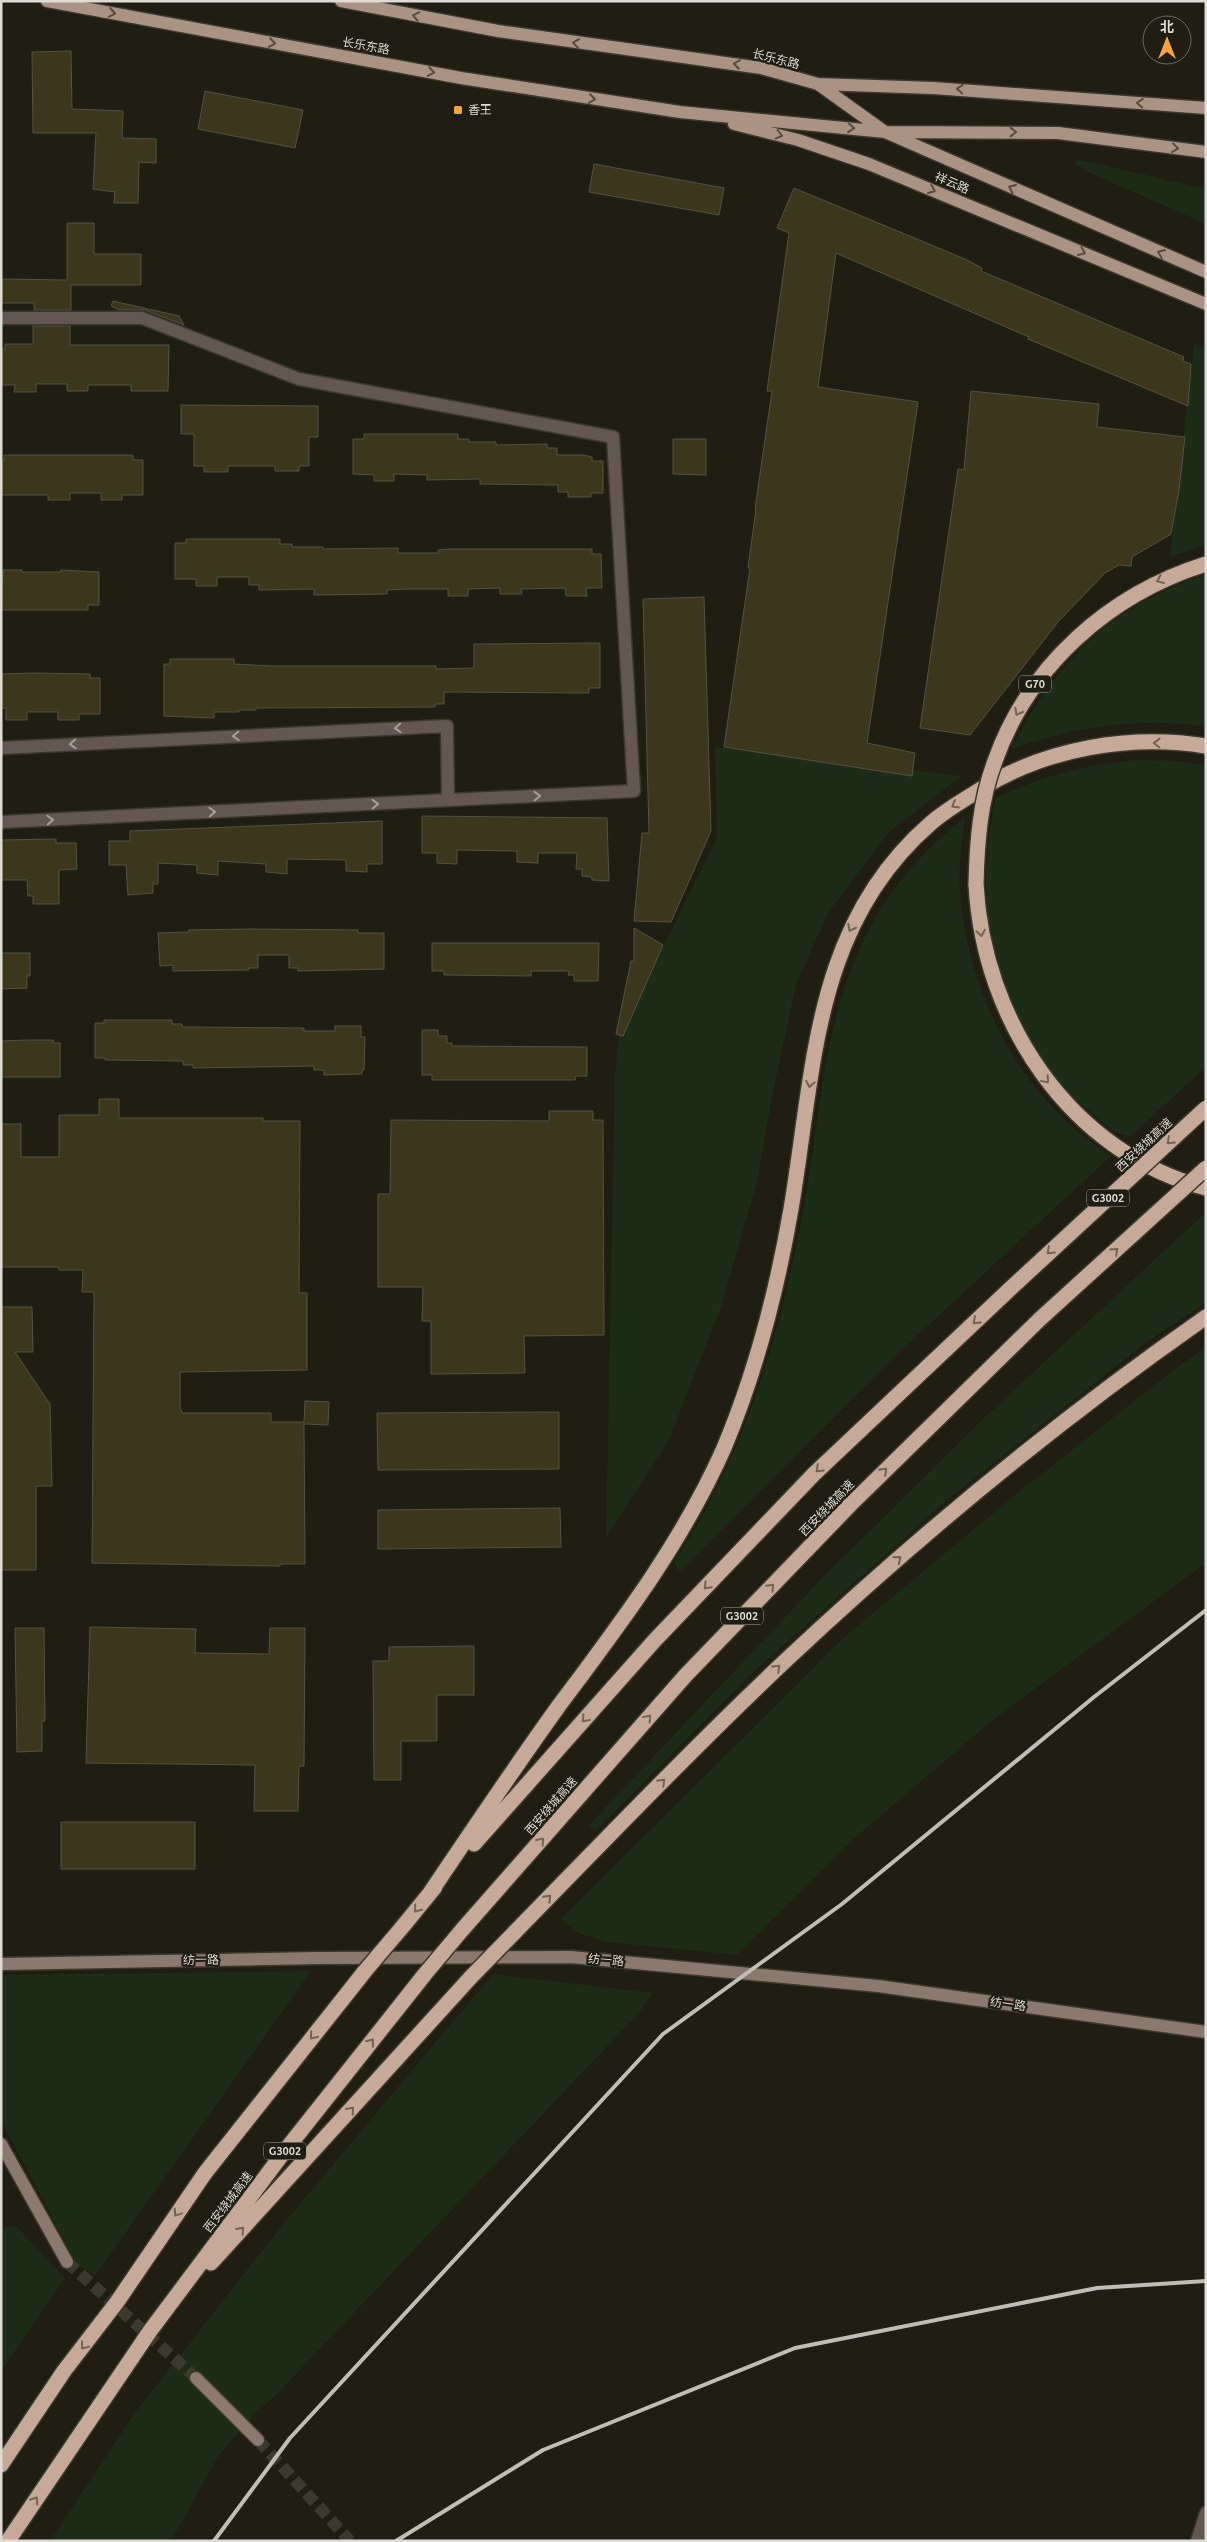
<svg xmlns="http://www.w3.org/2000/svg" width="1207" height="2542" font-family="Ubuntu,'Noto Sans SC',sans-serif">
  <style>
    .green { fill: #1c2c19 }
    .building { fill: #3c361c; stroke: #555245 }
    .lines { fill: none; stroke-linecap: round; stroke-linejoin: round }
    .secondary-tunnel { stroke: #3c3a2f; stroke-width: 12; stroke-dasharray: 12 6; stroke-linecap: butt }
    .street-casing { stroke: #3b382d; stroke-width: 15 }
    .secondary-casing { stroke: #3b382d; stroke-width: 15 }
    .primary-casing { stroke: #3b382d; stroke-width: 15 }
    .highway-casing { stroke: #3b382d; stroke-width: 18 }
    .street { stroke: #635751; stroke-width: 12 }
    .secondary { stroke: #8b786e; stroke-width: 12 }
    .primary { stroke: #aa9284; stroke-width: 12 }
    .highway { stroke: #c6a998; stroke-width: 15 }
    .rail { stroke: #bfbdb6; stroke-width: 4 }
    .highway-bridge-casing { stroke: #3b382d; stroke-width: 18; stroke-linecap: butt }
    .highway-bridge { stroke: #c6a998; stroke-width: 15 }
    .oneway { stroke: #574c40 }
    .oneway2 { stroke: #736355 }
    .oneway3 { stroke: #a7a09a }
    .poi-dot { fill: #f4a344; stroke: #201d12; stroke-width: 2 }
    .labels { text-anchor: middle; stroke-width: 4.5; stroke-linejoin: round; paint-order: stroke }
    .shield { fill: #201d12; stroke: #a5a39a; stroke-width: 1 }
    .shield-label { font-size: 11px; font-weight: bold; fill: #dedcd5 }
    .street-label { font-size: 12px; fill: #dedcd5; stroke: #201d12 }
    .poi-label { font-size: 12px; fill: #dedcd5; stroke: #201d12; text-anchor: start }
  </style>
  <rect width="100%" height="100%" fill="#201d12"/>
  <!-- green -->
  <path class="green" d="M1077,159l129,30v35l-116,-51 -15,-9z
    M1194,343l12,5v197l-36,12z
    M1206,575v151c-73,-8 -126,0 -195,23 43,-85 101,-145 195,-174z
    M715,747l247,29 -74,57 -60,80 -32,72 -24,112 -15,85 -36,125 -52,133 -63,98 9,-463 4,-40 98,-197z
    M1140,760l36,1 30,4v302l-75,69c-17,0 -31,-17 -44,-27 -52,-41 -85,-115 -97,-178 -8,-43 -3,-90 5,-133 51,-23 90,-34 145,-38z
    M965,817c-3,25 -7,51 -5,76 9,104 62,207 151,263l-221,205 -210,211 -6,-10c13,-21 27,-42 38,-64 38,-74 63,-154 81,-236 40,-174 15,-321 172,-445z
    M1206,1212v91l-62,41 -198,157 -194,172 -157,159 -6,-7 231,-245 165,-163z
    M1206,1347v216l-212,156 -137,117 -120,119 -130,-13 -29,-9 -17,-14 282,-281 172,-143 161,-127z
    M311,1971l-216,305 -18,-12 -76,-143v-146z
    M493,1974l159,19 -12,19 -365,384 -18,15 -38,44 -48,86h-121l84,-127 149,-190z
    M16,2226l49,52 -64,93v-139l4,-5z"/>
  <!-- building -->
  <path class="building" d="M71,51l1,58 51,2 -1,27 34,1v24l-17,-1 -1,41h-24l1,-11 -22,-3 3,-56h-63l-1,-81z
    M205,91l98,19 -8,38 -97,-19z
    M594,164l130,24 -5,27 -130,-23z
    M794,188l171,71 17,9 -1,3 203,86 -1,4 8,3 -3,42 -160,-67 1,-2 -193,-84 -18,134 100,15 -51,341 48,10 -3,23 -188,-29 26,-179h-2l8,-59h-1l17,-118h-5l22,-158 -12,-5z
    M67,223h27v31h47v31h-70v25h-37v-7h-33v-24l66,1z
    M113,301l66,15 5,9 -39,-15h-26l-8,-4z
    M33,326h37v19h99l-1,46h-37v-6h-43v6h-21v-7h-31v8h-22l1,-7h-14v-36h4v-5h28z
    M971,391l128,13 -2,23 88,10 -6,53 -8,44 -39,23 -1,9 -12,-1 -14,8 -47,49 -88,113 -50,-7 38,-259 6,1z
    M181,405l137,1v31h-9v29h-10v5h-24v-5h-47v6h-24v-6h-10v-32h-13z
    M364,434h94v5h11v3h27v3l51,-1v4h10v7h27l8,2v4h11v32h-12v4h-23v-5h-10v-7l-78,-1v-5l-53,1v-5l-33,-1v7h-20v-6l-21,-1v-35h11z
    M673,439h33v36l-33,-1z
    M4,455h129v5h10v35h-21v5h-21v-7h-31v7h-22v-5h-47v-35h3z
    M186,539h94v5h12v3h31v2l75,-1v5h40v-3l11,-1h143v5h9l1,34h-16l1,8h-21l-1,-8 -44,1 1,5h-22v-6l-32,1v7h-20v-7h-40l-21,1v4l-73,1v-6l-55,1v-5h-10v-8h-32v9h-21v-7h-21v-36h11z
    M3,570h19v2h39v-2l38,2v33h-11v5h-87z
    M704,597l7,234 -40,91 -37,-1 8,-88h7l-6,-234z
    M600,643v45h-11v5l-145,-1v12h-9v3l-179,1v2h-17v2h-25v6l-50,-2v-52h6v-5h64v5l37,2h165v3l38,-1v-24z
    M33,673l57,1v4h10v36h-21v6h-21v-8h-31v8h-21v-12h-5v-34z
    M422,816l185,2 2,63 -17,-1v-3l-10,-1v-7h-6l1,-16h-39v10l-21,-1v-11l-60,-1v14l-20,-1v-10h-15z
    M382,821v43h-15v8l-21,-1v-11l-59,-1v15l-21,-2v-8l-48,-3v14l-21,-2v-8l-39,-2v21h-5v9l-25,2 -2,-30h-17v-24h21v-10z
    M56,839v4h20l1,26 -18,1v34h-26v-8h-5l-1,-16h-26v-40z
    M634,928l29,17 -40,91 -7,-2 15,-73h3z
    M251,929l107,1v3h26v36l-86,2v-3h-9v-13h-31v13h-9v2l-76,1v-6l-13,1 -2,-33 31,-1v-2z
    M432,943h167l-1,38h-24v-6h-6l1,-4h-38v5l-87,-1v-4h-12z
    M1,953h29v23h-3v12l-26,1z
    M104,1020h68v4h10v3l122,1v3h31v-5h26v11h4l-1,33h-2v4l-38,1v-5h-10v-4l-121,2v-3h-10v-4l-78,-1v-2h-10v-35h9z
    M422,1030h16v6h9v7h5v3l135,1v29h-11l-1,4h-143v-5h-10z
    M28,1040h25l1,3h6v34h-59v-36z
    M99,1099h20v19h144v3h37l-1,172h8v77l-127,2v34l2,7h89v9h33l1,-21 24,1 -1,23 -24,-1 1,140h-25v2l-188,-3 2,-271h-12l1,-22h-24v-3h-58v-143h20v33h38v-42h40z
    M549,1111h44v9h10l1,215 -80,1 1,37 -94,1v-53h-9l1,-34h-45v-93h12l1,-74 158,1z
    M1,1307h31l1,45h-18l35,52 2,82h-16v84h-35z
    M559,1412v57l-181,1 -1,-57z
    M560,1508l1,39 -183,2v-39z
    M90,1627l106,2 -1,24 74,1 1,-26h35l-1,138h-5l-1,45h-44l1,-46 -169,-2z
    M15,1628h29l1,93h-3v30l-25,1z
    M474,1646v49h-37v46h-36v39h-27l-1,-119h16v-14z
    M61,1822h134v47h-134z"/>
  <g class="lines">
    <!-- secondary-tunnel -->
    <path class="secondary-tunnel" d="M67,2262l129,116
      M258,2440l92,101"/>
    <defs>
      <path id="street" d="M1,318h141l157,61 314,58 21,354 -633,31
        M1,748l446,-22 1,74
        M1197,2541l9,-28"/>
      <path id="secondary" d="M1,1964l316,-6 254,-1 307,29 328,46
        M1,2144l66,118
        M196,2378l62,62"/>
      <path id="primary" d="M47,1l414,77 219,34 205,20 173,1 148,19
        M341,1l157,30 263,37 57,16 115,4 273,20
        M818,84l67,48 321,140
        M734,124l64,16 71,24 337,140"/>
      <path id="highway" d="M976,884c7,136 94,269 230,304
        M474,1844l181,-204 159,-166 197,-186
        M430,1893c42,-62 84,-125 128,-186 62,-83 124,-164 166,-259 32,-76 53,-158 67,-239 24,-141 22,-284 140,-386 16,-14 33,-23 50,-34 65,-41 150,-55 225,-43
        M404,1925l31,-38
        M462,1930l223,-254 165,-171 190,-186
        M514,1933c89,-91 177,-183 270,-271 132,-124 273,-241 422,-345
        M211,2263l260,-286
        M1,2465l63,-94 53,-69 88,-129 160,-202
        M8,2541l142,-210 134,-179 141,-178"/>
    </defs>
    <!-- street casing -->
    <use href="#street" class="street-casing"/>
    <!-- secondary casing -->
    <use href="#secondary" class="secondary-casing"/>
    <!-- primary casing -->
    <use href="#primary" class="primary-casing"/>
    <!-- highway casing -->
    <use href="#highway" class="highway-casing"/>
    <!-- street -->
    <use href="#street" class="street"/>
    <!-- secondary -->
    <use href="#secondary" class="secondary"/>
    <!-- primary -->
    <use href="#primary" class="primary"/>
    <!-- highway -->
    <use href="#highway" class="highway"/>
    <!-- rail -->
    <path class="rail" d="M214,2541l76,-103 373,-404 179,-130 252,-207 112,-87
      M396,2541l147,-91 252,-102 302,-60 109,-7"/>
    <defs>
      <path id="highway-bridge" d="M976,884c1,-41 4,-84 19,-123 34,-96 115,-167 211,-197
        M1011,1288l195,-180
        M1040,1319l166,-151
        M365,1971l39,-46
        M425,1974l37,-44
        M471,1977l43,-44"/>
    </defs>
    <!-- highway-bridge casing -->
    <use href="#highway-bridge" class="highway-bridge-casing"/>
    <!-- highway-bridge -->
    <use href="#highway-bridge" class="highway-bridge"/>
  </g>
  <!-- one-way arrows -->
  <defs><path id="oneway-chevron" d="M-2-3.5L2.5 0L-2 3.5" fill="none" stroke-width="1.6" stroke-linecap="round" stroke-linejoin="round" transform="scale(1.25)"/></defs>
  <g class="oneway">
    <use href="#oneway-chevron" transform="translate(112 13) rotate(10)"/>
    <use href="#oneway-chevron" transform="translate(416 16) rotate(-169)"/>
    <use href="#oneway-chevron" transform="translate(272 43) rotate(10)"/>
    <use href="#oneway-chevron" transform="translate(576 43) rotate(-172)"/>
    <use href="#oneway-chevron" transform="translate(737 64) rotate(-171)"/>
    <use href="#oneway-chevron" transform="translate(431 72) rotate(10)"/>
    <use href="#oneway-chevron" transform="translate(960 89) rotate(-176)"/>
    <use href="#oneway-chevron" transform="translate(592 99) rotate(9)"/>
    <use href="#oneway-chevron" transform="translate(1140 103) rotate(-175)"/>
    <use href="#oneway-chevron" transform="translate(851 128) rotate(5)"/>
    <use href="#oneway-chevron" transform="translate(1013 132)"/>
    <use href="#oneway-chevron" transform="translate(779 135) rotate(14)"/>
    <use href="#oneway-chevron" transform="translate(1175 148) rotate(7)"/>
    <use href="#oneway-chevron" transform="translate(1012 188) rotate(-156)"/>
    <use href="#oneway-chevron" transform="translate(932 190) rotate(23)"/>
    <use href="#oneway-chevron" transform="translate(1082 252) rotate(23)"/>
    <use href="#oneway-chevron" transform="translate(1161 253) rotate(-157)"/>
  </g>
  <g class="oneway2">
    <use href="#oneway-chevron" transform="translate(1160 580) rotate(156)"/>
    <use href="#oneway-chevron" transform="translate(1018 712) rotate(118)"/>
    <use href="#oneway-chevron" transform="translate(1157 743) rotate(-179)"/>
    <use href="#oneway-chevron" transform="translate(955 805) rotate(149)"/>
    <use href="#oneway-chevron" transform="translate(851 928) rotate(117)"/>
    <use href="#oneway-chevron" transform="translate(981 933) rotate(80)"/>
    <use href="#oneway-chevron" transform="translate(1046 1080) rotate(49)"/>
    <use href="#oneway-chevron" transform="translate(810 1084) rotate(100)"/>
    <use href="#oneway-chevron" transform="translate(1170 1141) rotate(137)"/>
    <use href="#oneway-chevron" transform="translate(1050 1251) rotate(137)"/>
    <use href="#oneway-chevron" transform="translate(1115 1251) rotate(-42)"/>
    <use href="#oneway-chevron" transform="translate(976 1321) rotate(137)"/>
    <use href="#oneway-chevron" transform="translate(819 1469) rotate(136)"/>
    <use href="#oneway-chevron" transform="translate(884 1471) rotate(-44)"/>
    <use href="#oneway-chevron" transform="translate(898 1559) rotate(-40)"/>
    <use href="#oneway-chevron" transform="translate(707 1586) rotate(134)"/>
    <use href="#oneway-chevron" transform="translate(771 1587) rotate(-46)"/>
    <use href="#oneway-chevron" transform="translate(777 1668) rotate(-44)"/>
    <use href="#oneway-chevron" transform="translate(648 1718) rotate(-49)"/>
    <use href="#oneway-chevron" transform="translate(585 1719) rotate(132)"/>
    <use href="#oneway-chevron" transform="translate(662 1782) rotate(-45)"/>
    <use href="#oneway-chevron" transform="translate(541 1841) rotate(-49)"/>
    <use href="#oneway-chevron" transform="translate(548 1898) rotate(-46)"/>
    <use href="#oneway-chevron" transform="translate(417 1909) rotate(129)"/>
    <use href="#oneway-chevron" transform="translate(313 2036) rotate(128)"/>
    <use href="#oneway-chevron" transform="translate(371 2042) rotate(-52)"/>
    <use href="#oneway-chevron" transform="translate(351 2110) rotate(-49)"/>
    <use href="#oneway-chevron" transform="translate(177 2213) rotate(124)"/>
    <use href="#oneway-chevron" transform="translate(241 2230) rotate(-48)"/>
    <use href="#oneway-chevron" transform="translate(84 2346) rotate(127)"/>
    <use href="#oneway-chevron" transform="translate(35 2500) rotate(-57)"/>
  </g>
  <g class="oneway3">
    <use href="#oneway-chevron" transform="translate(398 728) rotate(177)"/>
    <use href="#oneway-chevron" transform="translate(236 736) rotate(177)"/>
    <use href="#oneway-chevron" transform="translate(73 744) rotate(177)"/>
    <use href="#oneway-chevron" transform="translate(537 796) rotate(-3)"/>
    <use href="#oneway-chevron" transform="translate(375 804) rotate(-3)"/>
    <use href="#oneway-chevron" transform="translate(212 812) rotate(-3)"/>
    <use href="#oneway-chevron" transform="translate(50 820) rotate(-3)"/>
  </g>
  <!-- markers -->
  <rect class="poi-dot" x="453" y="105" width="10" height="10" rx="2.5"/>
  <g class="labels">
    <!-- shield labels -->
    <g class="shield">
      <rect x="1019" y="675.5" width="32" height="17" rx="4"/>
      <rect x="1087" y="1189.5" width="42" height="17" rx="4"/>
      <rect x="721" y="1607.5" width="42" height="17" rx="4"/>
      <rect x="264" y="2142.5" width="42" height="17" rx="4"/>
    </g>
    <g class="shield-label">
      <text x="1035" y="688">G70</text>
      <text x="1108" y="1202">G3002</text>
      <text x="742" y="1620">G3002</text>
      <text x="285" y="2155">G3002</text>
    </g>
    <!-- street labels -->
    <g class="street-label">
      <text transform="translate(366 46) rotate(10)" y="4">长乐东路</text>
      <text transform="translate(776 59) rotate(14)" y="4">长乐东路</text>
      <text transform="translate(952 183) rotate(23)" y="4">祥云路</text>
      <text transform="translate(1144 1145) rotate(-43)" y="4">西安绕城高速</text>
      <text transform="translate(827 1508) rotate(-46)" y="4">西安绕城高速</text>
      <text transform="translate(551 1806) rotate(-49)" y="4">西安绕城高速</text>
      <text transform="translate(201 1960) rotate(-1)" y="4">纺一路</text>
      <text transform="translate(606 1960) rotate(5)" y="4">纺一路</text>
      <text transform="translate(1008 2004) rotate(8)" y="4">纺一路</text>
      <text transform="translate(228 2202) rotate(-53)" y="4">西安绕城高速</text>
    </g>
    <!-- poi labels -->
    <g class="poi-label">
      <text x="468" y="114">香王</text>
    </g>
  </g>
  <!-- border -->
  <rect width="1207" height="2542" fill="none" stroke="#dedcd5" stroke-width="5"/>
  <!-- north arrow -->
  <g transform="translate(1167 40)"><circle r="24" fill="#201d12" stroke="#6c6960"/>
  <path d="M0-4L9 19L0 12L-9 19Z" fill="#f4a344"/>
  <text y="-8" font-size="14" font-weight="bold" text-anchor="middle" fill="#dedcd5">北</text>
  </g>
</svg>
